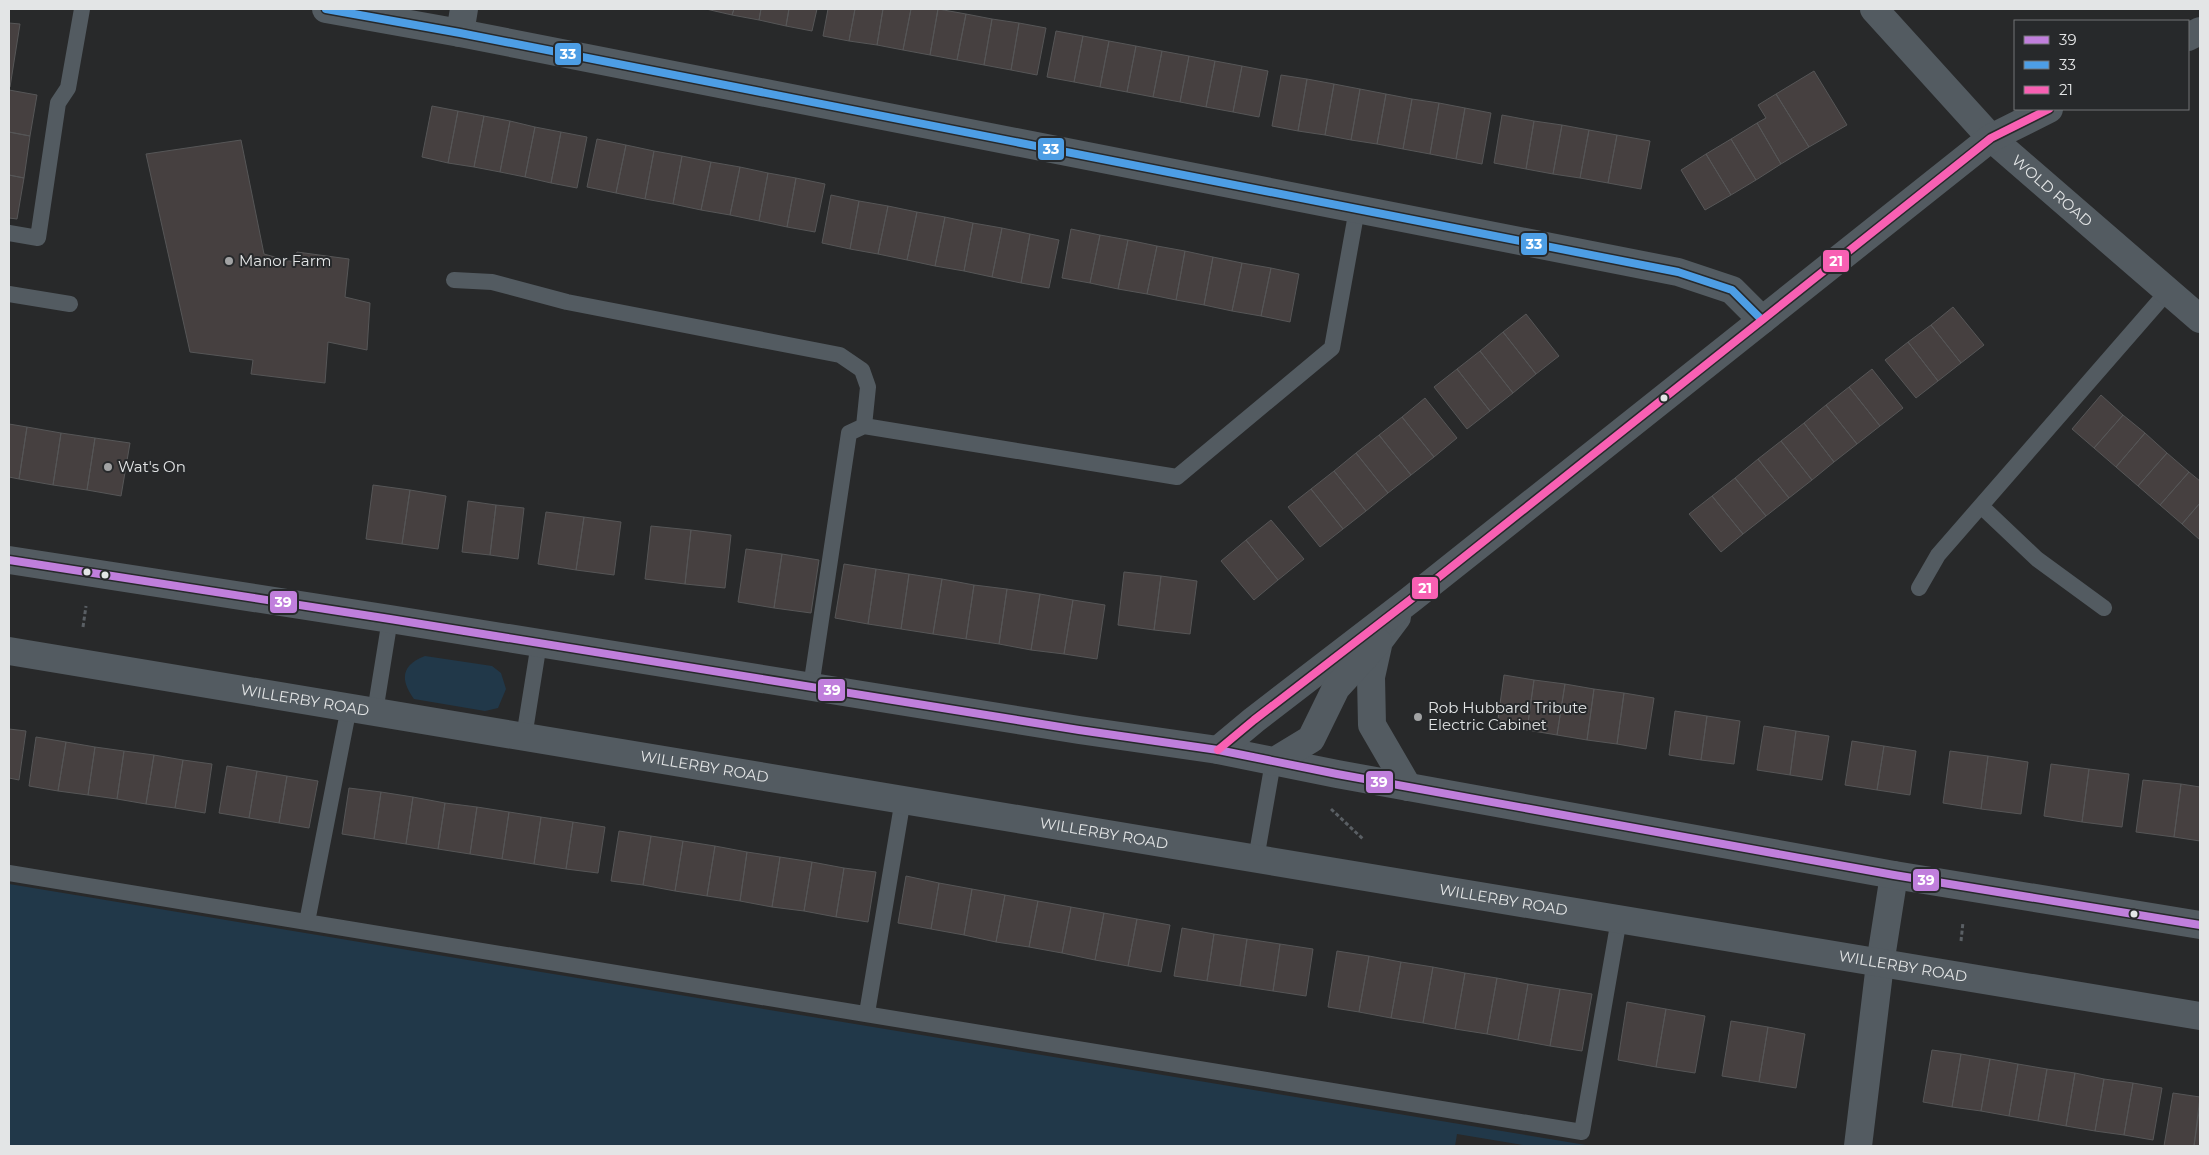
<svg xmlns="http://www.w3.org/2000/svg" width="2209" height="1155" font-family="Montserrat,sans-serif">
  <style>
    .green { fill: #213849 }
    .building { fill: #464040; stroke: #565657 }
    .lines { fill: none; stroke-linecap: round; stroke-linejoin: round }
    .path { stroke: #5a5f64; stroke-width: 3; stroke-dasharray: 4 2.5; stroke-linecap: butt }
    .service { stroke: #535b61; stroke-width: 16 }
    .minor { stroke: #535b61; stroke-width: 28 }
    .tertiary { stroke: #535b61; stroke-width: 28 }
    .bus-1-casing { stroke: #27292b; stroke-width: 11 }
    .bus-2-casing { stroke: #27292b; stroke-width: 11 }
    .bus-3-casing { stroke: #27292b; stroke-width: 11 }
    .bus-1 { stroke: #c07fdc; stroke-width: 8 }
    .bus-2 { stroke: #4d9ee5; stroke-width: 8 }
    .bus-3 { stroke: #f860b3; stroke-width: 8 }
    .poi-dot { fill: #a2a3a4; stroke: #27292b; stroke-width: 2 }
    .bus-dot { fill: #e3e5e6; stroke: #27292b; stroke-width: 2 }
    .labels { text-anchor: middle; stroke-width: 4; stroke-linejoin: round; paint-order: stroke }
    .street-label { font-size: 15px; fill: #e3e5e6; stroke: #27292b }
    .poi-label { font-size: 15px; fill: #e3e5e6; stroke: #27292b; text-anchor: start }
    .line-badge { stroke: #27292b; stroke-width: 2 }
    .badge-label { font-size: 14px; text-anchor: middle; font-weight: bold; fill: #fff }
  </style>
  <rect width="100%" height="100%" fill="#28292a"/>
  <!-- green -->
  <path class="green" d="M425,656l67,10 9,7 5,16 -8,19 -13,3 -71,-12c-14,-19 -13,-34 11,-43z
    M9,884l1583,262h-63l-72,-12 -2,12h-1446z"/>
  <!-- building -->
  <path class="building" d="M706,9h28l-2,6z
    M734,9h27l-2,11 -27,-5z
    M761,9h28l-3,17 -27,-6z
    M789,9h28l-5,22 -26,-5z
    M828,9h27l-6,32 -26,-5z
    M855,9h28l-6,36 -28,-4z
    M883,9h28l-8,41 -26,-5z
    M911,9h27l-8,46 -27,-5z
    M938,9l28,5 -9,46 -27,-5z
    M966,14l26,5 -8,46 -27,-5z
    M992,19l27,4 -8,47 -27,-5z
    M9,23l11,1 -10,63h-1z
    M1019,23l27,5 -9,47 -26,-5z
    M1056,31l27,5 -9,46 -27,-5z
    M1083,36l26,5 -9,46 -26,-5z
    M1109,41l27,5 -9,46 -27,-5z
    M1136,46l26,5 -9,46 -26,-5z
    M1162,51l27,5 -9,46 -27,-5z
    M1189,56l26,5 -9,46 -26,-5z
    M1215,61l27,5 -9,46 -27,-5z
    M1242,66l26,5 -9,46 -26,-5z
    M1814,71l33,54 -38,22 -33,-53z
    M1281,75l26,4 -9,52 -26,-5z
    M1307,79l27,5 -9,51 -27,-4z
    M1334,84l26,5 -9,51 -26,-5z
    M1360,89l26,5 -9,50 -26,-4z
    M9,90l28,5 -7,41 -21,-4z
    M1386,94l26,5 -9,50 -26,-5z
    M1776,94l33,53 -28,17 -24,-41 9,-5 -8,-13z
    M1412,99l27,4 -9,51 -27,-5z
    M1439,103l26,5 -9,51 -26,-5z
    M432,106l26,5 -10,52 -26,-6z
    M1465,108l26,5 -9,51 -26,-5z
    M458,111l26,5 -10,51 -26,-4z
    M1502,115l32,6 -8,48 -32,-6z
    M484,116l26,5 -10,51 -26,-5z
    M510,121l25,6 -10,50 -25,-5z
    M1534,121l28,4 -9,49 -27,-5z
    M1757,123l24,41 -25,16 -25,-41z
    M1562,125l27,5 -9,48 -27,-4z
    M535,127l26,5 -10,51 -26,-6z
    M1589,130l28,5 -9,48 -28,-5z
    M9,132l21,4 -6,42 -15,-3z
    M561,132l26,5 -10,51 -26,-5z
    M1617,135l33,6 -9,48 -33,-6z
    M597,139l29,6 -10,48 -29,-6z
    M1731,139l25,41 -25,15 -25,-41z
    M241,140l23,114 29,8 4,-10 52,7 -4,38 25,6 -3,47 -39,-8 -3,41 -74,-9 2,-14 -63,-8 -44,-198z
    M626,145l28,6 -9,48 -29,-6z
    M654,151l28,5 -9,48 -28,-5z
    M1706,154l25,41 -26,15 -24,-40z
    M682,156l29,6 -10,48 -28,-6z
    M711,162l29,5 -10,48 -29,-5z
    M740,167l28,6 -9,48 -29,-6z
    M768,173l28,5 -9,49 -28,-6z
    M9,175l15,3 -7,41 -8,-1z
    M796,178l29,6 -10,48 -28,-5z
    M831,195l28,6 -9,48 -28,-6z
    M859,201l29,5 -10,48 -28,-5z
    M888,206l29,6 -10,48 -29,-6z
    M917,212l28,5 -10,49 -28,-6z
    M945,217l28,6 -9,48 -29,-5z
    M973,223l29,5 -10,49 -28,-6z
    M1002,228l28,6 -9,49 -29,-6z
    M1071,229l29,6 -10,48 -28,-5z
    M1030,234l29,6 -10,48 -28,-5z
    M1100,235l28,5 -10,49 -28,-6z
    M1128,240l29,6 -10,48 -29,-5z
    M1157,246l28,5 -9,49 -29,-6z
    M1185,251l28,6 -9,48 -28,-5z
    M1213,257l29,6 -10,48 -28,-6z
    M1242,263l29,5 -10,48 -29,-5z
    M1271,268l28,6 -9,48 -29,-6z
    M1953,307l31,38 -23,18 -30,-38z
    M1526,314l33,42 -23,18 -33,-42z
    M1931,325l30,38 -23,18 -30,-39z
    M1503,332l33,42 -23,19 -33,-42z
    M1908,342l30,39 -22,17 -31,-38z
    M1480,351l33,42 -23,18 -33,-42z
    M1457,369l33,42 -23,18 -33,-42z
    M1872,369l31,39 -23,18 -31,-39z
    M1849,387l31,39 -23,18 -31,-39z
    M2101,395l22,20 -29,33 -22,-19z
    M1425,398l32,40 -23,19 -32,-40z
    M1826,405l31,39 -23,18 -30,-39z
    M2123,415l22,18 -29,34 -22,-19z
    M1402,417l32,40 -23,18 -32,-40z
    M1804,423l30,39 -22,18 -31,-39z
    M9,424l18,3 -8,52 -10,-2z
    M27,427l34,6 -8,52 -34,-6z
    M61,433l34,5 -8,52 -34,-5z
    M2145,433l22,20 -29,33 -22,-19z
    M1379,435l32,40 -23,18 -32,-40z
    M95,438l35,5 -9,53 -34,-6z
    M1781,441l31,39 -23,18 -31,-39z
    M1356,453l32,40 -22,18 -32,-40z
    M2167,453l22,19 -29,33 -22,-19z
    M1758,459l31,39 -23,18 -31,-38z
    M1334,471l32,40 -23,18 -32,-40z
    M2189,472l11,9v22l-18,21 -22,-19z
    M1735,478l31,38 -23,18 -31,-38z
    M373,485l37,5 -8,54 -36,-5z
    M1311,489l32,40 -23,18 -32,-40z
    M410,490l36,6 -8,53 -36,-5z
    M1712,496l31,38 -22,18 -32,-38z
    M468,501l28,4 -6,50 -28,-3z
    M2200,503v37l-18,-16z
    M496,505l28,3 -6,51 -28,-4z
    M546,512l38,5 -8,53 -38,-6z
    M584,517l37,5 -7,53 -38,-5z
    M1271,520l33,39 -26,21 -32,-40z
    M651,526l40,4 -6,54 -40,-5z
    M691,530l40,5 -6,53 -40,-4z
    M1246,540l32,40 -24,20 -33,-39z
    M746,549l36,5 -8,54 -36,-6z
    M782,554l37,6 -8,53 -37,-5z
    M844,564l32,5 -8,55 -33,-6z
    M876,569l33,5 -8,55 -33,-5z
    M1124,572l37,4 -7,54 -36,-5z
    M909,574l33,5 -9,55 -32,-5z
    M1161,576l36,5 -7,53 -36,-4z
    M942,579l32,6 -8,54 -33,-5z
    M974,585l33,4 -8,55 -33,-5z
    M1007,589l33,5 -9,56 -32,-6z
    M1040,594l33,6 -9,54 -33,-4z
    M1073,600l32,5 -8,54 -33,-5z
    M1504,675l30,5 -7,50 -30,-4z
    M1534,680l31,4 -8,51 -30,-5z
    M1565,684l29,5 -7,51 -30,-5z
    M1594,689l30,4 -7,51 -30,-4z
    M1624,693l30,5 -8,51 -29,-5z
    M1675,711l32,5 -6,44 -32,-5z
    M1707,716l33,5 -6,43 -33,-4z
    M1764,726l32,5 -6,44 -33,-5z
    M9,729l17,2 -7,49 -10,-2z
    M1796,731l33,5 -7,44 -32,-5z
    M36,737l30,5 -8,49 -29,-5z
    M1852,741l32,5 -7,44 -32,-5z
    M66,742l29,5 -7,48 -30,-4z
    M1884,746l32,5 -6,44 -33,-5z
    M95,747l29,4 -7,48 -29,-4z
    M124,751l30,4 -8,49 -29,-5z
    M1950,751l38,5 -7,53 -38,-6z
    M154,755l29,5 -8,48 -29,-4z
    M1988,756l40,6 -7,52 -40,-5z
    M183,760l29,4 -7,49 -30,-5z
    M2051,764l38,5 -7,53 -38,-6z
    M227,766l30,5 -8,47 -30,-5z
    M2089,769l40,5 -7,53 -40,-5z
    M257,771l30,5 -8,47 -30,-5z
    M287,776l31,5 -9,47 -30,-5z
    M2143,780l38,4 -7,53 -38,-5z
    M2181,784l19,3v54l-26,-4z
    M349,788l32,4 -7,47 -32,-5z
    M381,792l32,5 -7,47 -32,-5z
    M413,797l32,6 -7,46 -32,-5z
    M445,803l32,4 -7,47 -32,-5z
    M477,807l32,5 -7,47 -32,-5z
    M509,812l32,5 -7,47 -32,-5z
    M541,817l32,5 -7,47 -32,-5z
    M573,822l32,5 -7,46 -32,-4z
    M619,831l32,5 -8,49 -32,-4z
    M651,836l32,5 -8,50 -32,-6z
    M683,841l32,5 -8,50 -32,-5z
    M715,846l32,6 -7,49 -33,-5z
    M747,852l33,5 -8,50 -32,-6z
    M780,857l32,5 -8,49 -32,-4z
    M812,862l32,6 -8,49 -32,-6z
    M844,868l32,4 -8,50 -32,-5z
    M906,876l33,7 -8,46 -33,-6z
    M939,883l33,6 -8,46 -33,-6z
    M972,889l33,6 -9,47 -32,-7z
    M1005,895l33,6 -9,46 -33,-5z
    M1038,901l33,6 -9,46 -33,-6z
    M1071,907l33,6 -9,47 -33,-7z
    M1104,913l33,6 -9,47 -33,-6z
    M1137,919l33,6 -9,47 -33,-6z
    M1182,928l32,6 -7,47 -33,-5z
    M1214,934l33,5 -7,47 -33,-5z
    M1247,939l33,5 -7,47 -33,-5z
    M1280,944l33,5 -7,47 -33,-5z
    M1337,951l32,5 -10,56 -31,-5z
    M1369,956l32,6 -10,56 -32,-6z
    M1401,962l32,5 -10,56 -32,-5z
    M1433,967l32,6 -10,56 -32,-6z
    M1465,973l32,5 -10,56 -32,-5z
    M1497,978l31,6 -10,56 -31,-6z
    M1528,984l32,5 -10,57 -32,-6z
    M1560,989l32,5 -10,57 -32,-5z
    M1627,1002l39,7 -10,58 -38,-7z
    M1666,1009l39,7 -10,57 -39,-6z
    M1731,1021l37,6 -9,55 -37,-6z
    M1768,1027l37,7 -9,54 -37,-6z
    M1932,1050l29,4 -9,53 -29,-5z
    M1961,1054l29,5 -9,52 -29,-4z
    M1990,1059l28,5 -9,52 -28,-5z
    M2018,1064l29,5 -9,52 -29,-5z
    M2047,1069l28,4 -9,53 -28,-5z
    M2075,1073l29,6 -9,52 -29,-5z
    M2104,1079l29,4 -9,52 -29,-4z
    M2133,1083l29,5 -9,52 -29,-5z
    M2173,1093l27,4 -6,49h-30z
    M2200,1105v41h-6z"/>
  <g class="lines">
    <!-- path -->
    <path class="path" d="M83,627l3,-21
      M1331,809l33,31
      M1961,941l2,-19"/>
    <!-- service -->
    <path class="service" d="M9,233l29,5 20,-135 10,-15 14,-79
      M454,280l38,2 75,20 273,53 22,15 6,17 -4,39 -15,7 -38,254
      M9,294l61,10
      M864,426l313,51 155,-129 25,-139
      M1981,506l56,53 67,49
      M1919,588l19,-33 230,-264
      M375,712l15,-93
      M524,737l15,-94
      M1256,859l17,-97
      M9,873l1573,259 37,-213
      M307,922l42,-215
      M867,1013l36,-214"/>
    <!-- minor -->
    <g class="minor">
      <path d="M326,9l134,24 1218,239 54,18 30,30"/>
      <path id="s1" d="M1874,9l117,129 209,181"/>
      <path d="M460,33l4,-24"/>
      <path d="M1858,1146l22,-182 14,-89"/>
    </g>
    <!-- tertiary -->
    <g class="tertiary">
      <path d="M2188,37l12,-6"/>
      <path d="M9,560l381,59 689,111 139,20 119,24 557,101 306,50"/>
      <path d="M1397,617l-18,24 -8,36 1,48 36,62"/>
      <path id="s2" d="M9,651l2191,365"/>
      <path d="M1218,750l36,-30 156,-120 581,-462 58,-29"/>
      <path d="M1273,762l38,-23 25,-51 42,-46"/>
    </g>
    <defs>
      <path id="bus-1" d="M9,560l381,59 689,111 139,20 119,24 557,101 306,50"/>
      <path id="bus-2" d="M326,9l134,24 1218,239 54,18 30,30"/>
      <path id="bus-3" d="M1218,750l36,-30 156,-120 581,-462 58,-29"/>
    </defs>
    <!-- bus-1 casing -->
    <use href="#bus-1" class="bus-1-casing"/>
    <!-- bus-2 casing -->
    <use href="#bus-2" class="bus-2-casing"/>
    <!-- bus-3 casing -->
    <use href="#bus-3" class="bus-3-casing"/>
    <!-- bus-1 -->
    <use href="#bus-1" class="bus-1"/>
    <!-- bus-2 -->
    <use href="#bus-2" class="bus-2"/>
    <!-- bus-3 -->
    <use href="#bus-3" class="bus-3"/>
  </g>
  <!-- markers -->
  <g class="poi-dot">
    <circle cx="229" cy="261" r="5"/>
    <circle cx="108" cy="467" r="5"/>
    <circle cx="1418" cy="717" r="5"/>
  </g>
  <g class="bus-dot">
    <circle cx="1664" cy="398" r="4.5"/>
    <circle cx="87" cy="572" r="4.5"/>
    <circle cx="105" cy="575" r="4.5"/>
    <circle cx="2134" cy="914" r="4.5"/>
  </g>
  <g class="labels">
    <!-- street labels -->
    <g class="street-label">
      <text dy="5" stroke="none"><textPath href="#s1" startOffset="255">WOLD ROAD</textPath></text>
      <text dy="5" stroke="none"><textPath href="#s2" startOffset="300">WILLERBY ROAD</textPath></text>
      <text dy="5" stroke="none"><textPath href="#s2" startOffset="705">WILLERBY ROAD</textPath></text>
      <text dy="5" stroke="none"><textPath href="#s2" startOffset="1110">WILLERBY ROAD</textPath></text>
      <text dy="5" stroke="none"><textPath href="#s2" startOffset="1515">WILLERBY ROAD</textPath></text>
      <text dy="5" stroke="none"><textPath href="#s2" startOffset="1920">WILLERBY ROAD</textPath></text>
    </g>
    <!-- poi labels -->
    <g class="poi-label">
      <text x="239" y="266">Manor Farm</text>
      <text x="118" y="472">Wat's On</text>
      <text x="1428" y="713">Rob Hubbard Tribute<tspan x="1428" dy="17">Electric Cabinet</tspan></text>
    </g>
  </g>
  <g class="line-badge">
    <rect x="554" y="42" width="28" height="24" rx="5" fill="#4d9ee5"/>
    <rect x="1037" y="137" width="28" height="24" rx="5" fill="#4d9ee5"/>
    <rect x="1520" y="232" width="28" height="24" rx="5" fill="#4d9ee5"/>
    <rect x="1822" y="249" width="28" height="24" rx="5" fill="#f860b3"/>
    <rect x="1411" y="576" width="28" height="24" rx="5" fill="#f860b3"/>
    <rect x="269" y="590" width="29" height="24" rx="5" fill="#c07fdc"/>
    <rect x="817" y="678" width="29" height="24" rx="5" fill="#c07fdc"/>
    <rect x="1365" y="770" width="29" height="24" rx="5" fill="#c07fdc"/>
    <rect x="1912" y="868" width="28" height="24" rx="5" fill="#c07fdc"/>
  </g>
  <g class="badge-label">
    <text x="568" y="59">33</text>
    <text x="1051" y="154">33</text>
    <text x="1534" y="249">33</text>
    <text x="1836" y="266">21</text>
    <text x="1425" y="593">21</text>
    <text x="283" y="607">39</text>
    <text x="832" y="695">39</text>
    <text x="1379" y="787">39</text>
    <text x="1926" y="885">39</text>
  </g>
  <!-- border -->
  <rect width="2209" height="1155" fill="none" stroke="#e3e5e6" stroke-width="20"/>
  <!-- legend -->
  <rect x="2014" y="20" width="175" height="90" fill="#27292b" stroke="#727476"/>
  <rect x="2024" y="36" width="25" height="8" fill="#c07fdc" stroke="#727476"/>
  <text x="2059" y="45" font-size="15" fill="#e3e5e6">39</text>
  <rect x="2024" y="61" width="25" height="8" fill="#4d9ee5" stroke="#727476"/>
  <text x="2059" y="70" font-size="15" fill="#e3e5e6">33</text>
  <rect x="2024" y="86" width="25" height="8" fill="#f860b3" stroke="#727476"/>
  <text x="2059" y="95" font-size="15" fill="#e3e5e6">21</text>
</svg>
